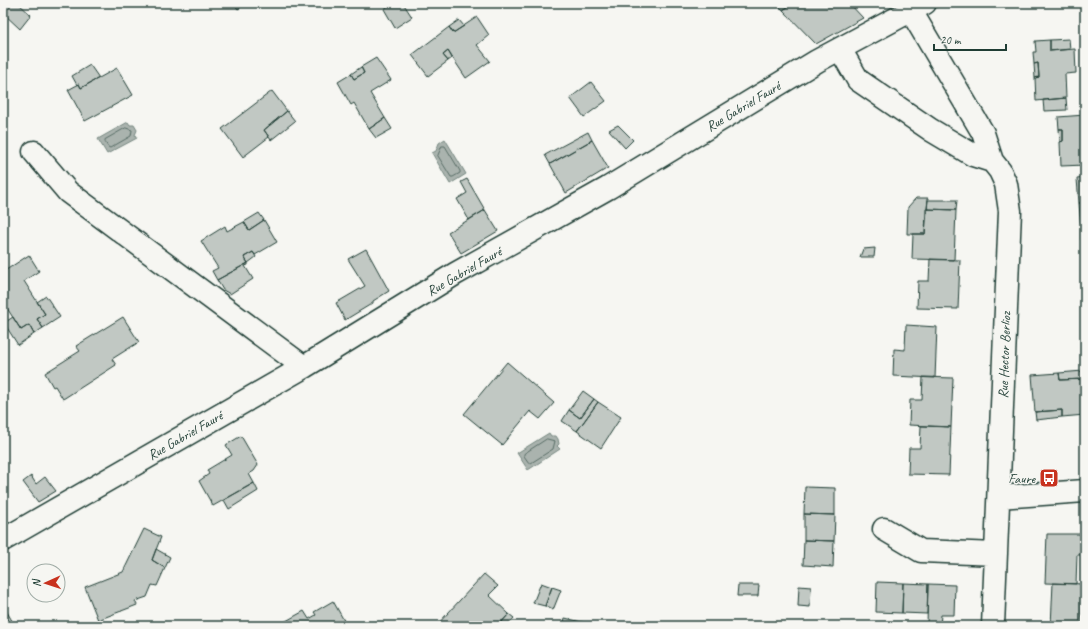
<svg xmlns="http://www.w3.org/2000/svg" width="1088" height="629" font-family="Caveat,sans-serif">
  <style>
    .water { fill: #aab3ae; stroke: #72847d }
    .lines { fill: none; stroke-linecap: round; stroke-linejoin: round }
    .shore { stroke: #576c65; stroke-width: 1 }
    .building { fill: #c1c8c3; stroke: #1f3d34 }
    .minor-casing { stroke: #1f3d34; stroke-width: 25 }
    .minor { stroke: #f6f6f2; stroke-width: 22 }
    .labels { text-anchor: middle; stroke-width: 3; stroke-linejoin: round; paint-order: stroke }
    .street-label { font-size: 14px; fill: #1f3d34; stroke: #f6f6f2 }
    .poi-label { font-size: 14px; fill: #1f3d34; stroke: #f6f6f2; text-anchor: end }
  </style>
  <rect width="100%" height="100%" fill="#f6f6f2"/>
  <filter id="ink" filterUnits="userSpaceOnUse"><feTurbulence type="fractalNoise" baseFrequency=".025" numOctaves="2"/><feDisplacementMap in="SourceGraphic" scale="8" xChannelSelector="R" yChannelSelector="G"/><feConvolveMatrix kernelMatrix="1 2 1 2 8 2 1 2 1" color-interpolation-filters="sRGB"/></filter>
  <g filter="url(#ink)">
    <!-- water -->
    <path class="water" d="M128,122l2,3h4l3,5 -2,5 2,3 -30,16 -9,-15z
      M445,139l21,35 -16,10 -18,-31 4,-2 3,-8z
      M549,433l2,3h5l2,3 1,5 -2,2 3,3 -32,21 -11,-17z"/>
    <g class="lines">
      <!-- shore -->
      <path class="shore" d="M126,128l6,2 -1,6 -21,12 -2,-1 -3,-5v-2z
        M442,146h3l15,25v2l-7,4h-2l-13,-21z
        M547,439l8,2 -2,8 -22,14h-2l-5,-7v-2z"/>
    </g>
    <!-- building -->
    <path class="building" d="M12,3h6l13,12 -11,14 -17,-16z
      M233,3h13l-8,6z
      M393,3h10l9,14 -17,11 -11,-19z
      M776,3h18l-11,7z
      M794,3h55l14,15 -47,26 -33,-34z
      M477,17l12,18 -12,10 13,16 -24,17 -18,-27 -5,4 5,6 -20,15 -16,-21 37,-28 4,6z
      M459,20l5,6 -11,7 -4,-6z
      M1069,39l1,10 -20,2v-11z
      M1050,40v11l25,-2 1,24 -11,1 1,24 -30,3 -1,-23 4,-1 -1,-14 -4,1 -1,-12h3l-1,-11z
      M448,51l4,7 -4,3 -5,-6z
      M376,58l15,22 -21,13 15,25 -16,11 -15,-26 -3,2 -13,-23 13,-8 3,5 10,-6 -3,-6z
      M1038,63l1,14 -4,1 -1,-14z
      M90,65l9,13 -18,10 -2,-4 -2,1 -5,-9z
      M361,67l3,6 -10,6 -3,-5z
      M117,68l16,27 -48,26 -17,-31 11,-6 2,4z
      M591,82l15,19 -22,16 -14,-19z
      M272,91l15,20 -23,19 5,7 -26,20 -21,-28z
      M1066,98l1,12 -23,1 -1,-11z
      M287,111l8,10 -24,19 -7,-10z
      M1085,115v50l-24,1 -1,-24 3,-1v-12h-4l-1,-12z
      M385,118l7,11 -16,9 -7,-9z
      M618,125l15,15 -8,8 -16,-18z
      M1059,129h4v12l-3,1z
      M588,132l4,8 -42,24 -5,-9z
      M592,140l16,28 -42,25 -16,-29z
      M1085,178v50h-4l-1,-12h3l-1,-13h-3l-2,-24z
      M467,179l18,31 -16,10 -12,-21 10,-6 -6,-11z
      M916,198h12l-3,36h-18l1,-27z
      M928,200h29l-1,10 -29,-1z
      M1079,203h3l1,13h-3z
      M926,209l30,1 -2,50 -42,-1 1,-25h12z
      M485,210l13,21 -37,22 -13,-21z
      M259,213l5,7 -15,10 -5,-8z
      M264,220l13,22 -22,13 -2,-3 -9,5 4,6 -31,17 -5,-9 6,-3 -17,-27 24,-15 2,5 17,-9 5,8z
      M1081,228h4v12h-4z
      M875,248l-1,9h-14l3,-8z
      M366,249l23,42 -16,10v2l-28,17 -9,-17 29,-17 -17,-27z
      M253,252l3,5 -8,6 -4,-6z
      M1082,252h3v25h-1z
      M29,255l10,16 -15,10 21,33 -8,5 6,9 -9,6 -5,-9 -8,5 -18,-28v-30z
      M930,259l30,1 -2,49 -41,-1 1,-27h11z
      M248,263v2l-3,1 8,13 -23,15 -7,-4 -6,-10z
      M46,296l14,21 -17,11 -6,-9 8,-5 -8,-12z
      M13,317l8,13 8,-5 5,9 -16,11 -14,-22z
      M123,317l16,25 -27,17 4,6 -53,34 -8,-13 -2,1 -8,-14 35,-22 -4,-5z
      M906,325l31,2 -2,51 -42,-2 1,-27 11,1z
      M507,362l47,41 -14,16 -10,-8 -28,34 -38,-31z
      M1083,371l1,8 -24,1 -1,-7z
      M1059,373l1,7 24,-1 1,36 -23,2v-7l-27,2 -3,-37z
      M923,377l30,1 -2,49 -42,-2 1,-25h12z
      M583,391l11,8 -14,19 -11,-8z
      M594,399l4,3 -21,29 -15,-10 7,-11 11,8z
      M598,402l23,15 -20,31 -24,-17z
      M1062,410v7l-26,3 -1,-8z
      M921,426l30,1 -2,48 -41,-1 1,-26h11z
      M241,436l17,29 -4,6 -5,3 5,9 -41,23 -14,-25 10,-7 -2,-4 25,-15 -6,-10z
      M31,476l5,8 9,-7 11,14 -18,11 -15,-20z
      M254,483l4,8 -29,18 -5,-9z
      M805,487l30,1v27l-31,-1z
      M804,514l31,1 -1,26 -30,-1z
      M144,529l17,8 -9,23 13,8 -8,18 -5,-1 -5,12 -12,4 2,4 -39,15 -13,-33 38,-15z
      M1047,534h38v21h-8l-1,29 -31,-1z
      M804,540l30,1 -1,26 -30,-2z
      M156,549l14,8 -5,11 -13,-8z
      M484,574l14,12 -9,9 20,19 -11,12h-62z
      M877,582l26,1 -1,30 -26,-1z
      M541,583l11,4 -7,19 -12,-3z
      M903,583l25,1 -1,30 -25,-1z
      M1053,583l32,1v21h-3l-1,21h-30z
      M928,584l27,1 -1,30h-13l-1,11 -13,-1z
      M738,585h21l-1,11h-21z
      M799,586l12,1 -1,20 -12,-1z
      M552,587l9,3 -8,20 -8,-4z
      M333,601l14,25h-70l27,-15 5,8 7,-4 -2,-3z
      M3,605l12,21h-4l-8,-12z
      M3,614l8,12h-8z
      M509,614l5,4 -7,8h-9z
      M565,618l25,6 -1,2h-26z"/>
    <g class="lines">
      <defs>
        <path id="minor" d="M911,11l72,122 9,28 8,10 6,13 4,27 -17,415
          M840,49l18,31 73,50 42,25 19,6
          M34,152l34,40 236,175
          M999,497l86,-6
          M884,529l37,22 75,3
          M3,540l301,-173 151,-93 153,-86 209,-127 108,-58"/>
      </defs>
      <!-- minor casing -->
      <use href="#minor" class="minor-casing"/>
      <!-- minor -->
      <use href="#minor" class="minor"/>
    </g>
  </g>
  <!-- icons -->
  <defs>
    <symbol id="bus-square" viewBox="-11 -11 22 22"><rect x="-9" y="-9" width="18" height="18" rx="4" fill="#c8321e" stroke="#f6f6f2"/><path d="M-5-6H5V4H4V6H2V4H-2V6H-4V4H-5ZM-3.5-4V0h7V-4ZM-3.5 1.2v1.5H-2V1.2ZM2 1.2v1.5H3.5V1.2Z" fill="#fff"/></symbol>
  </defs>
  <g fill-rule="evenodd">
    <use href="#bus-square" x="1038" y="467" width="22" height="22"/>
  </g>
  <g class="labels">
    <!-- street labels -->
    <g class="street-label">
      <text transform="translate(743 106) rotate(-31)" y="5">Rue Gabriel Fauré</text>
      <text transform="translate(464 271) rotate(-30)" y="5">Rue Gabriel Fauré</text>
      <text transform="translate(1004 355) rotate(-88)" y="5">Rue Hector Berlioz</text>
      <text transform="translate(185 435) rotate(-30)" y="5">Rue Gabriel Fauré</text>
    </g>
    <!-- poi labels -->
    <g class="poi-label">
      <text x="1035" y="483">Faure</text>
    </g>
  </g>
  <!-- margin -->
  <rect width="1088" height="629" fill="none" stroke="#f6f6f2" stroke-width="16"/>
  <rect x="8" y="8" width="1072" height="613" fill="none" stroke="#1f3d34" stroke-width="1.5" filter="url(#ink)"/>
  <!-- north arrow -->
  <g transform="translate(46 583) rotate(267)"><circle r="19" fill="#f6f6f2" stroke="#a0aca6"/>
  <path d="M0-3L7 15L0 10L-7 15Z" fill="#c8321e"/>
  <text y="-6" font-size="11" font-weight="bold" text-anchor="middle" fill="#1f3d34">N</text>
  </g>
  <!-- scale -->
  <path d="M934 44v6h72v-6" fill="none" stroke="#1f3d34" stroke-width="2"/>
  <text x="940" y="44" font-size="12" fill="#1f3d34" stroke="#f6f6f2" stroke-width="3" paint-order="stroke">20 m</text>
</svg>
